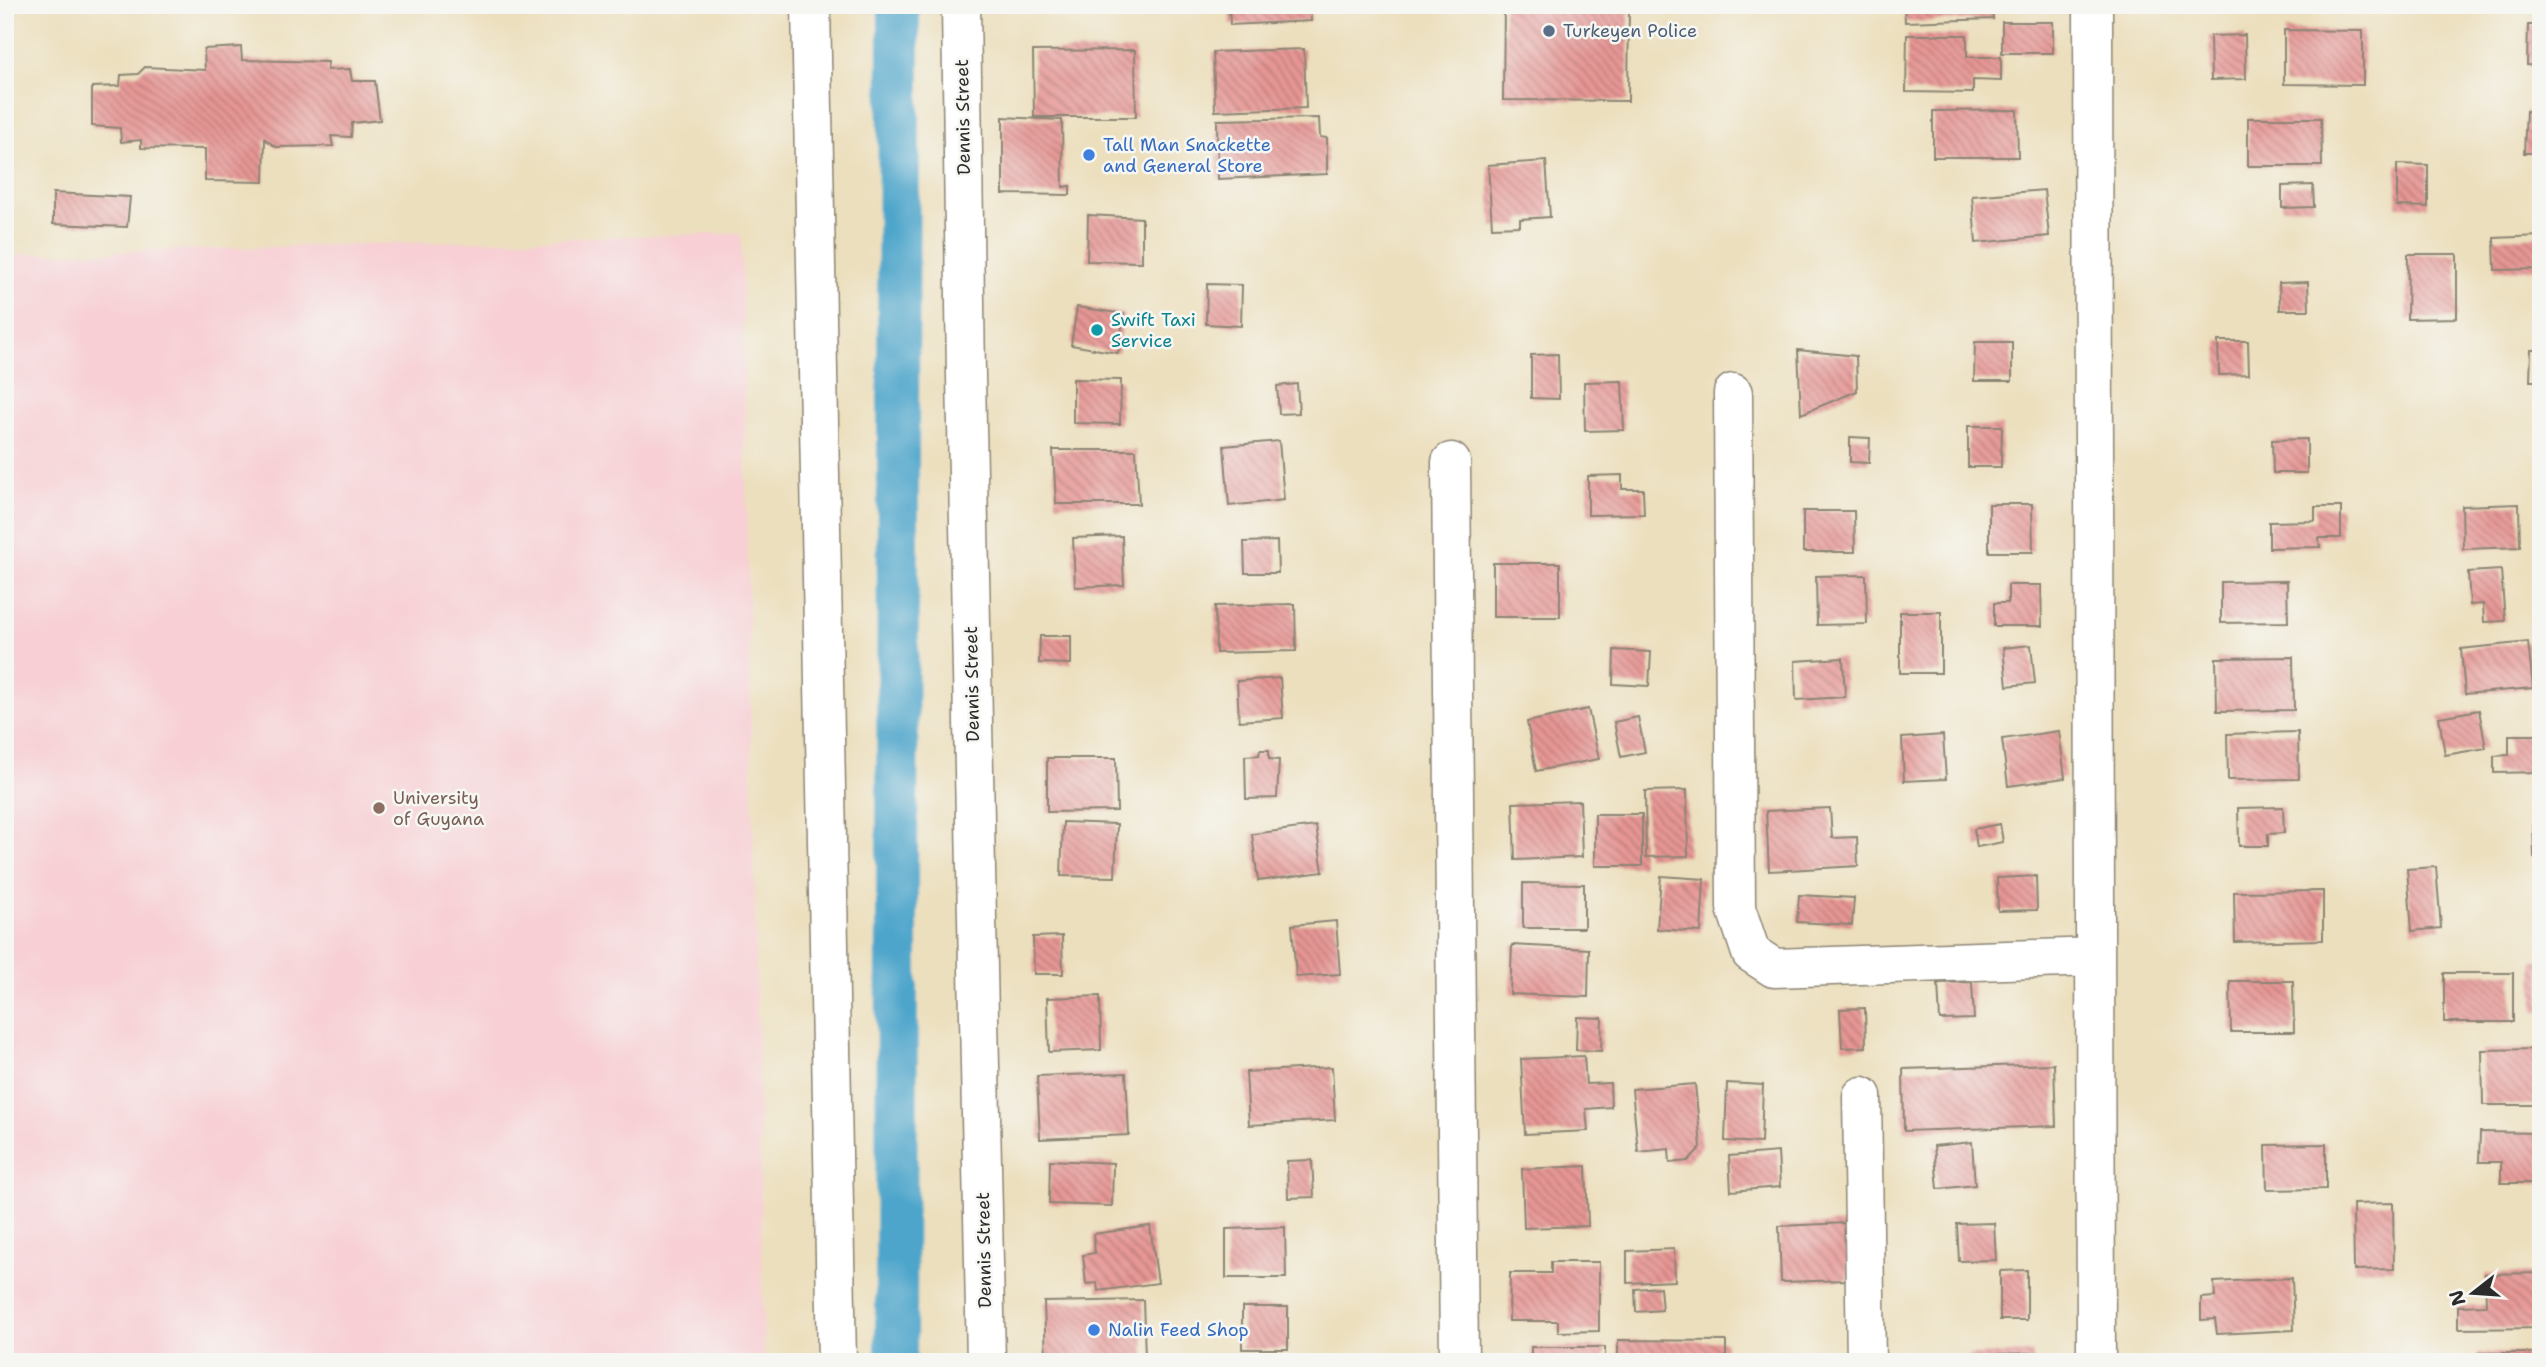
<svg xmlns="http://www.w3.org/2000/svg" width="2546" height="1367" font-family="'Shantell Sans',sans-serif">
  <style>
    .built { fill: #f7cfd4 }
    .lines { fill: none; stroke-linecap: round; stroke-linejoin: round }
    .canal { stroke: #4ea5cb; stroke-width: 42 }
    .building { fill: url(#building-back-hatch) }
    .street-casing { stroke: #8c8574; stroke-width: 41 }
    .secondary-casing { stroke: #8c8574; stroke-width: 41 }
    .street { stroke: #fff; stroke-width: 38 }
    .secondary { stroke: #fff; stroke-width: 38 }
    .service-dot { fill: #5c6f8a; stroke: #f6f6f2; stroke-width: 2.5 }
    .shop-dot { fill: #3f7fe0; stroke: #f6f6f2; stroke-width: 2.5 }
    .culture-dot { fill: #0f9aa8; stroke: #f6f6f2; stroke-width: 2.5 }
    .education-dot { fill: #8d6e63; stroke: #f6f6f2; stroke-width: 2.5 }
    .labels { text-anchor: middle; stroke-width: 5; stroke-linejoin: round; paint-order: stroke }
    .service-label { font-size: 18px; fill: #4e5e75; stroke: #f6f6f2; text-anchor: start }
    .street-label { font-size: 18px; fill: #2b2b2b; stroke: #f6f6f2 }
    .shop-label { font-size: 18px; fill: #366cbe; stroke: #f6f6f2; text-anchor: start }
    .culture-label { font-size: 18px; fill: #0d838f; stroke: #f6f6f2; text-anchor: start }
    .education-label { font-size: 18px; fill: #785e54; stroke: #f6f6f2; text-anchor: start }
  </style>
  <defs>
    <pattern id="building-back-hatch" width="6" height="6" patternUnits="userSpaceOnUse" patternTransform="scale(1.75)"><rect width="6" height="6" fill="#e69694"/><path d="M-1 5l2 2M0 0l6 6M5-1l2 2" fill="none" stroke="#bb7b79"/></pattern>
  </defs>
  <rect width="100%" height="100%" fill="#f6f6f2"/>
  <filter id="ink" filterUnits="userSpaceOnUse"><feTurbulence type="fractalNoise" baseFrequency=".0143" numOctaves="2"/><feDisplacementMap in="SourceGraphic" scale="14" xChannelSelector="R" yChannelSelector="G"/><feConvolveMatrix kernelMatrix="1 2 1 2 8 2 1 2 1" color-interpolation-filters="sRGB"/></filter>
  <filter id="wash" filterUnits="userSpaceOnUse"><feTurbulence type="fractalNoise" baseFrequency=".00686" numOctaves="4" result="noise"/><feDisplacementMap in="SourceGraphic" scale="28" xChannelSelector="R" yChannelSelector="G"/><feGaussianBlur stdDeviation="1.57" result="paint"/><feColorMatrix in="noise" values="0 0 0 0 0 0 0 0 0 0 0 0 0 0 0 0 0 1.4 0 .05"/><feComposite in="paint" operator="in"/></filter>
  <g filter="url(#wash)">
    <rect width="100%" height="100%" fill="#ecdfbd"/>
    <!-- built -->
    <path class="built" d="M741,233l23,1129h-759v-1107z"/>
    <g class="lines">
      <!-- canal -->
      <path class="canal" d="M896,1362l3,-1357"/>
    </g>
    <g id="blocks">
      <!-- building -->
      <path class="building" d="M1229,5h81l1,16 -81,4z
        M1504,5h125l-1,96 -125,-1z
        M1904,5h88l1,14 -88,3z
        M2002,22h51v31h-51z
        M2528,25h13v41l-14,-1z
        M2284,30l79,1v54l-79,-1z
        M1907,35h60v22h34v24l-28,-1v13l-67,-1z
        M2245,35l1,44 -35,1 -1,-44z
        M241,47l1,13 86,2 -1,8 23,-1 2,12h23l5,39 -28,3 -1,14 -20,-1 2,10 -57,1 -11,-8 -1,43 -59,-1v-32l-64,-1v-8l-20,2 -1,-14 -28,-2v-39l28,-1 1,-11 17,-1 7,-7 60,3 -1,-21z
        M1304,49l2,59 -91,3 -2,-59z
        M1135,50l1,67h-102l-1,-66z
        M2017,110l1,47h-85v-46z
        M2526,111l15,1v41h-17z
        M1003,117l59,3 1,67 7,-1v9l-67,-1z
        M1319,118l1,19 7,1v36l-109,5 -1,-59z
        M2248,118h73l1,48h-74z
        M1546,161l4,56 -30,2v7l-28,1 -4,-62z
        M2397,164l31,1v42l-31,-1z
        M2313,185l1,22 -32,1v-22z
        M2044,190l5,46 -73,7 -4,-47z
        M53,193l77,4 -3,30 -74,-3z
        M1088,215l54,3v44l-55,-1z
        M2541,236v33l-46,1 -1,-32z
        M2408,254h49v64l-50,1z
        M2308,282l1,28h-29l-1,-27z
        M1207,284l35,1 -1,41 -35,-2z
        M1077,307l47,7 -6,39 -47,-8z
        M2218,341h30l1,33 -30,1z
        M1975,342h37v39h-38z
        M1798,350l58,6 1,35 -56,23z
        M2531,350h10v31h-11z
        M1558,354l1,45 -28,-1v-43z
        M1073,379l48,1 -1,44 -47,-1z
        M1622,381l2,49 -39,1 -1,-49z
        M1297,384l2,29 -20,1 -2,-28z
        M1968,426h34l-1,41h-33z
        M1850,437l20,1 -1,25 -19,-1z
        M2307,439v34h-34l-1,-33z
        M1279,441l5,59 -55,6 -5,-60z
        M1053,450h83l3,54h-83z
        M1622,475v14h21l1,25 -56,1v-39z
        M1989,504h43l1,48h-44z
        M2519,504l1,43 -57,2 -1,-43z
        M2315,507h26v31h-22l1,9 -51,1v-26l46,-1z
        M1803,511h51l1,41h-52z
        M1122,536l2,49 -49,2 -2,-49z
        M1277,541l1,32h-33l-1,-31z
        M1493,563h67v54h-67z
        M2501,570l4,51 -21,1 -1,-18 -13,1 -2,-33z
        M1866,575l1,49 -50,1 -1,-49z
        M2287,581l1,41 -67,1v-41z
        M2008,585h33l1,41h-48v-23h14z
        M1295,604l1,47 -80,2 -1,-47z
        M1900,612h41v61h-41z
        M1040,636h31v28l-32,-1z
        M2528,642l5,46 -68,6 -4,-45z
        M2031,645l4,38 -28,3 -4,-38z
        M1614,650l37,2 -2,34 -36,-2z
        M2293,657l1,53 -77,1 -1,-53z
        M1843,658l2,39 -49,3 -1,-39z
        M1280,678l3,40 -44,3 -2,-40z
        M1588,709l11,50 -63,12 -9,-49z
        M2479,710l7,38 -41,7 -6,-38z
        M1638,717l7,35 -24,5 -7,-35z
        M2059,731l6,47 -57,8 -6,-47z
        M2298,732l1,47 -71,1 -1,-46z
        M1943,735l3,44 -42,2 -2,-43z
        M2509,735h32v37l-47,1v-17l15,-1z
        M1260,750h9v9l10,1 -2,38 -31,1 -1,-43 14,-1z
        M1047,758h69l1,53 -70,1z
        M1687,790l1,66 -42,1 -1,-66z
        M1580,801l2,56 -67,3 -2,-57z
        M2283,807l1,26 -16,1v12h-29l-1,-38z
        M1830,808l2,30 25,-1 1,29 -89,5 -3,-60z
        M1595,814h47v52h-47z
        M2541,816v41h-7l-1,-40z
        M1063,822l54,2 -2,53 -54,-1z
        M2000,824l3,18 -26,5 -3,-18z
        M1316,826l7,46 -65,9 -6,-47z
        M2436,867l5,61 -29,3 -5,-62z
        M1661,876l43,3 -3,53 -44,-3z
        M2036,876l1,34 -39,1 -1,-33z
        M1523,883l61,1v44h-61z
        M2323,891v49l-88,2 -1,-50z
        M1799,895l55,3 -2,27 -55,-3z
        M1336,921l4,53 -44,3 -4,-52z
        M1062,936l1,38h-29l-1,-37z
        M1512,945l77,4 -1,48 -78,-3z
        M2533,961h8v50h-7z
        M2444,973h69v49h-69z
        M2230,981h63l1,51h-63z
        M1972,982l2,37 -34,1 -2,-37z
        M1100,996l1,54 -52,2 -2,-54z
        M1865,1008l1,39 -24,1 -2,-39z
        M1577,1017l25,1 -1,33 -25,-1z
        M2537,1049l2,56h-56l-1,-55z
        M1584,1056l2,28 24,-1 1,24 -25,2 2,22 -63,3 -4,-75z
        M2054,1064l2,62 -152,5 -1,-62z
        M1332,1067l3,53 -86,5 -3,-53z
        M1126,1073l3,62 -89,4 -3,-63z
        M1727,1083l36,2 -2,58 -36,-2z
        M1695,1084l6,63 -13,14 -18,2 -1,-14 -31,3 -6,-63z
        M2480,1132l61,1v50h-40v-21h-22z
        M1972,1142l3,43 -37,4 -4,-43z
        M2326,1144v45l-59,1 -1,-45z
        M1778,1152l2,35 -49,4 -2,-35z
        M1050,1160l63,3 -1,43 -63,-2z
        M1312,1160l2,37 -26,1 -1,-37z
        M1586,1166l2,60 -64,2 -2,-59z
        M2393,1203l1,66 -40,1 -1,-66z
        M1847,1223l2,57 -68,2 -2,-56z
        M1994,1223l2,37 -37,1 -2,-37z
        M1150,1226l8,57 -60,8 -1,-8 -11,1 -3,-29 12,-2 -2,-19z
        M1285,1227l1,51h-60v-49z
        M1674,1249l1,32 -48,2v-32z
        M1551,1262h48v69l-41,1v-11h-49l1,-48h41z
        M2027,1270v50h-27v-49z
        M2541,1273v55l-83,1v-23l28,-1 -1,-31z
        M2292,1278l2,52 -77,4 -2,-15 -14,1v-22l14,-1 -1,-15z
        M1660,1287l2,23 -26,2 -1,-23z
        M1143,1300l2,57 -99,2 -2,-57z
        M1242,1307h46v42h-46z
        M1618,1340l108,1v21h-108z
        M1531,1347h74v15h-74z
        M2033,1353v9h-64v-7z
        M2478,1353h63v9h-62z"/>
    </g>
  </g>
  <g filter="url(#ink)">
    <use href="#blocks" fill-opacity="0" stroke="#8c8574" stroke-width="2"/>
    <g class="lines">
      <defs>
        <path id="street" d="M811,5l26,1357
          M2093,5l3,1357
          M1733,393l3,515 15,45 23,15 321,-11
          M1451,462l8,900
          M1862,1096l4,266"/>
        <path id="secondary" d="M961,5l5,371 20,986"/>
      </defs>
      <!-- street casing -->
      <use href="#street" class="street-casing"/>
      <!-- secondary casing -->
      <use href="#secondary" class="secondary-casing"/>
      <!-- street -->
      <use href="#street" class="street"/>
      <!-- secondary -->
      <use href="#secondary" class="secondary"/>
    </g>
  </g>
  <!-- markers -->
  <circle class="service-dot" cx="1549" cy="31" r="7"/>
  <g class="shop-dot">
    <circle cx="1089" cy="155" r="7"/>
    <circle cx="1094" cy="1330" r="7"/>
  </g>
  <circle class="culture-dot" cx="1097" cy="330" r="7"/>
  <circle class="education-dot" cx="379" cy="808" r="7"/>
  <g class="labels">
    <!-- service labels -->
    <g class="service-label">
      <text x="1563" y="37">Turkeyen Police</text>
    </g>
    <!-- street labels -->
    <g class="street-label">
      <text transform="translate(963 117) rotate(-91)" y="6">Dennis Street</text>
      <text transform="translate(972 684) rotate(-91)" y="6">Dennis Street</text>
      <text transform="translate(984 1250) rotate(-91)" y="6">Dennis Street</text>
    </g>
    <!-- shop labels -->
    <g class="shop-label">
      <text x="1103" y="151">Tall Man Snackette<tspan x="1103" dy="21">and General Store</tspan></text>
      <text x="1108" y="1336">Nalin Feed Shop</text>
    </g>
    <!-- culture labels -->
    <g class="culture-label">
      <text x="1111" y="326">Swift Taxi<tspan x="1111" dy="21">Service</tspan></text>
    </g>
    <!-- education labels -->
    <g class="education-label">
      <text x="393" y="804">University<tspan x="393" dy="21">of Guyana</tspan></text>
    </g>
  </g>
  <!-- margin -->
  <rect width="2546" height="1367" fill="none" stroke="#f6f6f2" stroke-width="28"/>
  <!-- north arrow -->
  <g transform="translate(2473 1293) rotate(253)" stroke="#f6f6f2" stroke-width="5" paint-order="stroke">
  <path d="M0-5L12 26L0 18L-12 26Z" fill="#2b2b2b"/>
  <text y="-10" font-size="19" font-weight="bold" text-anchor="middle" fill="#2b2b2b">N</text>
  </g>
</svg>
